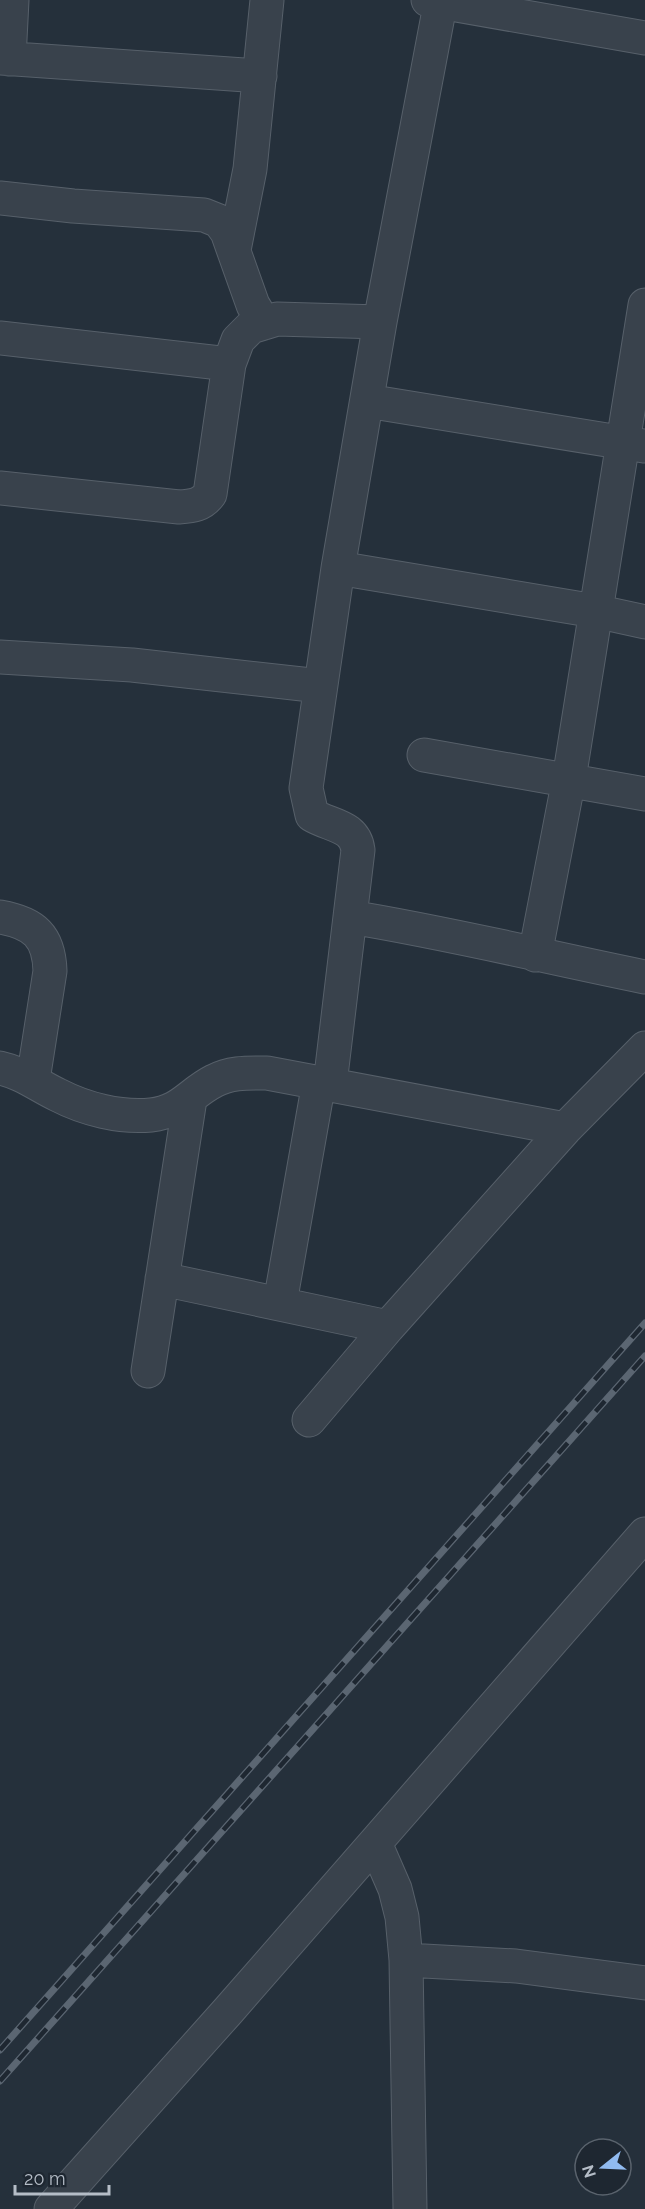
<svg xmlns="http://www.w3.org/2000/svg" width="645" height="2209" font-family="Raleway,sans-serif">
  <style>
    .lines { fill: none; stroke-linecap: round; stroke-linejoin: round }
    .minor-casing { stroke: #57606a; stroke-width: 35 }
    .minor { stroke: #39424c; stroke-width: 33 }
    .rail-casing { stroke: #5b6672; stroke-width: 7 }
    .rail { stroke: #1e2731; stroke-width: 4.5; stroke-dasharray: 14; stroke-linecap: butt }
  </style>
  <rect width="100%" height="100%" fill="#25303b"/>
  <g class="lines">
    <defs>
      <path id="minor" d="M428,0l217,38
        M0,58l260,18
        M9,59l3,-59
        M0,198l73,8 131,9 15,6 8,11 26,73 11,18
        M234,250l16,-81 17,-169
        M0,338l229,26
        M367,401l277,45
        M0,488l179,19c14,-1 23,-2 31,-13l19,-130 9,-24 13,-13 26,-8 103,3
        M338,568l257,43 50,11
        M0,657l132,8 188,21
        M424,755l221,39
        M0,917c34,6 49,19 50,54l-17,109
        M350,917c99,16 196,40 295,60
        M535,955l34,-176 76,-474
        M0,1068c23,5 37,17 58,27 27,14 62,23 93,20 30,-3 39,-22 63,-34 17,-9 34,-8 53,-8l298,56
        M330,1084l28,-234c-3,-25 -28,-24 -46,-35l-6,-27 32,-220 42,-246 61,-322
        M162,1279l226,48
        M280,1303l39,-221
        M148,1371l42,-272
        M309,1420l79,-93 177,-198 80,-81
        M375,1843l20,46 7,28 4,43 4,249
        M406,1960l110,6 129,17
        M51,2209l177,-198 417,-477"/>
    </defs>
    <!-- minor casing -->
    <use href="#minor" class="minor-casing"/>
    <!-- minor -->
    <use href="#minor" class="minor"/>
    <defs>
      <path id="rail" d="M0,2050l645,-727
        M0,2081l645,-725"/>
    </defs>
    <!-- rail casing -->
    <use href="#rail" class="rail-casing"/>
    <!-- rail -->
    <use href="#rail" class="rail"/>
  </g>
  <!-- north arrow -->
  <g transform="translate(603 2167) rotate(252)"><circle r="28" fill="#1e2731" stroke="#5a636d" stroke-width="1.5"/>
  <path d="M0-4.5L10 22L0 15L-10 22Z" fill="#91bbf0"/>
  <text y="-9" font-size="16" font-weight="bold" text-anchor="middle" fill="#b5bdc7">N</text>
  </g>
  <!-- scale -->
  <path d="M15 2185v9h94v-9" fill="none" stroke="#b5bdc7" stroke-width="3"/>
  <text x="24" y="2185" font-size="18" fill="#b5bdc7" stroke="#1e2731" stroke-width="4.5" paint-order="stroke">20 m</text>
</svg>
